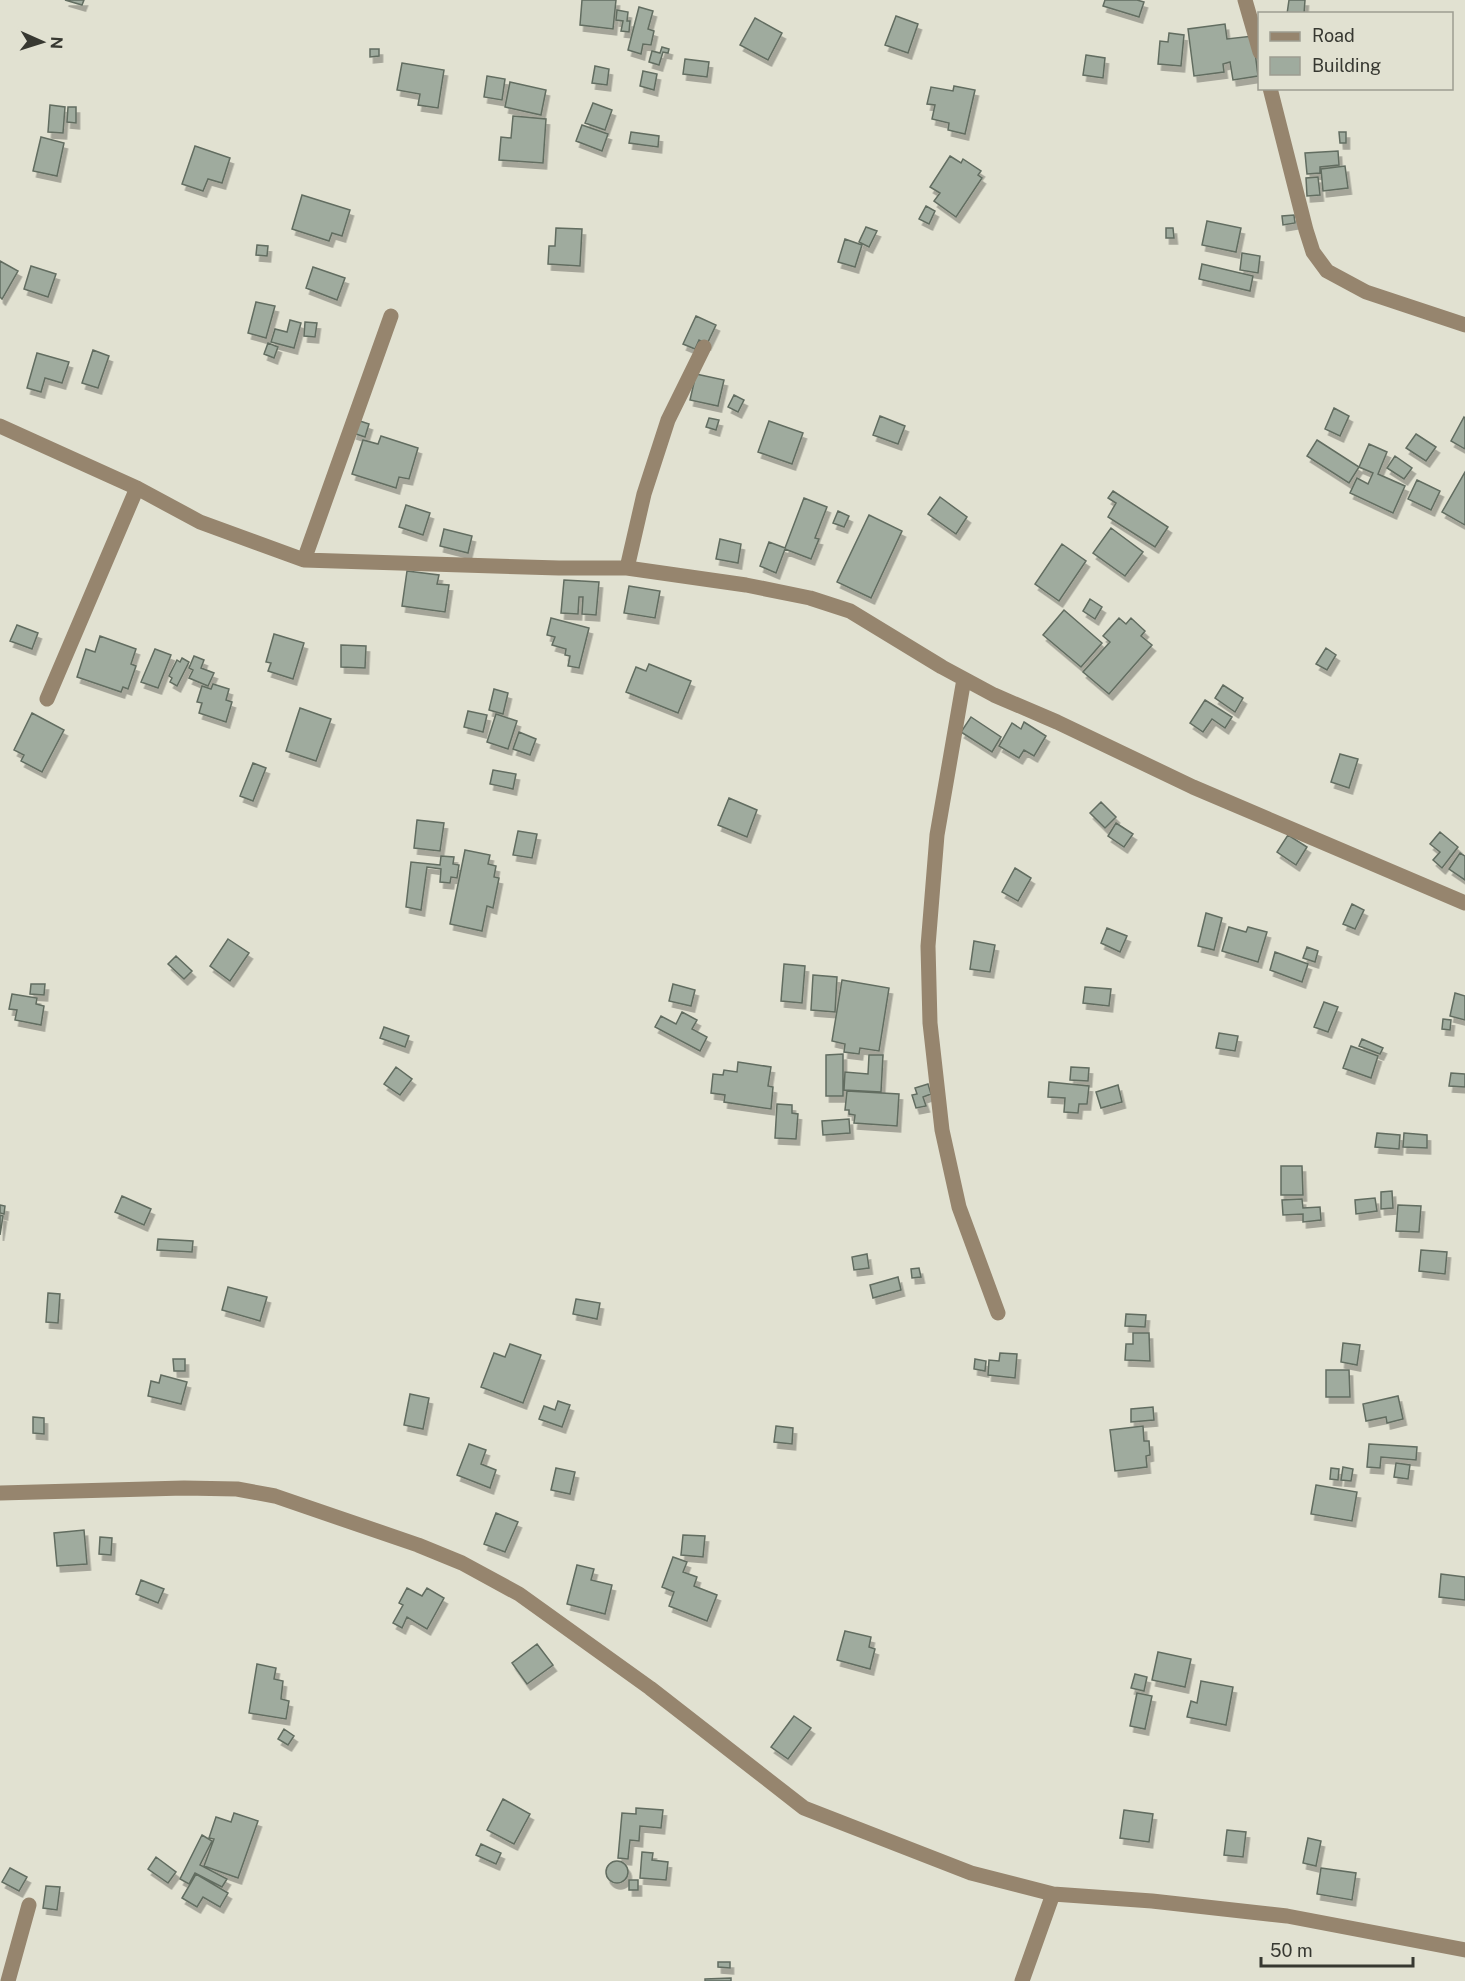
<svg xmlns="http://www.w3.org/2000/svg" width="1465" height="1981" font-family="'Public Sans',sans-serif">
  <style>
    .building { fill: #9fab9e; stroke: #626d61; stroke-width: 1.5; filter: url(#shadow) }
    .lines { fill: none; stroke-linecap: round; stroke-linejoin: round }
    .minor { stroke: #96856e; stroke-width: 15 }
  </style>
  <defs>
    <filter id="shadow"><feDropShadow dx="3.5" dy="6" stdDeviation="0" flood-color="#0004"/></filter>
  </defs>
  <rect width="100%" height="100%" fill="#e1e1d1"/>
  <!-- building -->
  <path class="building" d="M65,0h19l-2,5z
    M582,0h34l-3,29 -33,-4z
    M1105,0h32l7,2 -5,15 -36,-11z
    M1289,0h16l-1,14h-17z
    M639,7l14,4 -5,18 6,2 -3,14 -8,-1 -2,10 -13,-4z
    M617,10l11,2 -1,9h3l-1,11 -8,-1 2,-10 -7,-1z
    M896,16l22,8 -10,29 -23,-8z
    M755,18l27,15 -14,27 -28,-15z
    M1225,24l2,15 26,-3 5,40 -25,4 -3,-18 -7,2 1,8 -30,4 -6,-47z
    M1169,33l15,2 -3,31 -23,-2 2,-23 8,1z
    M662,47l7,2 -1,4 -5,-1 -4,13 -10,-3 3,-11 8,2z
    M370,49h9v7l-9,1z
    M1086,55l19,3 -2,20 -20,-3z
    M685,59l24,3 -2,15 -24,-3z
    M402,63l42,7 -6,38 -20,-3 2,-11 -23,-4z
    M595,66l14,3 -2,16 -15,-2z
    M643,71l14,3 -3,16 -14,-4z
    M487,76l18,3 -3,21 -18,-3z
    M510,82l36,8 -5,25 -36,-8z
    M954,86l21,4 -10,44 -17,-4 1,-7 -17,-4 3,-14 -8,-1 4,-17 22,4z
    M593,103l19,7 -7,20 -20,-7z
    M50,105l15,2 -2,26 -15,-1z
    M68,107h8v16l-9,-1z
    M513,116l33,3 -3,44 -44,-3 2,-23 10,1z
    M582,125l26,9 -6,17 -26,-10z
    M631,132l28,4 -1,11 -29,-4z
    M1339,132h7v11h-6z
    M41,137l23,6 -7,33 -24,-5z
    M195,146l35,12 -8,25 -14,-4 -5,12 -21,-7z
    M1338,151l1,14 -19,2v6l-13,1 -2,-21z
    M950,156l11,7 2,-4 18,12 -3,4 4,3 -26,39 -22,-16 6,-8 -10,-6z
    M1345,166l3,22 -25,3 -2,-22z
    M1318,177l2,18 -13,1 -1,-18z
    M302,195l48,15 -8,26 -10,-3 -3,8 -37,-12z
    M926,206l9,5 -6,13 -10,-5z
    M1294,215l1,8 -12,2 -1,-9z
    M1207,221l34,7 -5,24 -34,-7z
    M866,227l11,4 -8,16 -10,-5z
    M556,228l26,1 -2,37 -32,-2 1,-18h6z
    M1166,228h7l1,10h-8z
    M845,239l17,6 -7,22 -17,-5z
    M257,245l11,1 -1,10 -11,-1z
    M1242,253l18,3 -2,17 -18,-3z
    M0,261l18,10 -16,28 -2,-2z
    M1202,264l51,12 -3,15 -51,-12z
    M31,266l25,8 -8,23 -24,-8z
    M313,267l32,11 -8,22 -31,-12z
    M256,302l19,4 -9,32 -18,-5z
    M696,316l20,9 -9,19 -8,-4 -4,9 -12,-5z
    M290,320l11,3 -7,25 -23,-6 4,-13 12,3z
    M305,322l12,1 -2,14 -11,-1z
    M268,343l10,4 -4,11 -10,-4z
    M93,350l16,6 -11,32 -16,-5z
    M37,353l32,9 -7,21 -17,-5 -4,14 -14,-4z
    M696,374l28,6 -6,26 -28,-6z
    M734,395l10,5 -6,12 -10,-5z
    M1334,408l15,8 -9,20 -15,-7z
    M880,416l25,10 -7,18 -25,-9z
    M1464,417l1,1v31l-14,-8z
    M709,418l10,2 -3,10 -10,-3z
    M357,420l12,4 -4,13 -12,-4z
    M769,421l34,12 -11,31 -34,-12z
    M1416,434l20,13 -10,14 -20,-13z
    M381,436l37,12 -9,31 -10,-2 -3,11 -44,-14 11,-34 15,4z
    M1317,440l42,27 -10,16 -42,-27z
    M1369,444l18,8 -9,22 27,12 -12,27 -43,-20 7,-15 11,6 5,-11 -14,-6z
    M1395,456l17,12 -8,11 -17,-11z
    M1465,472v53l-23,-13z
    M1417,480l23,11 -9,19 -23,-11z
    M1113,491l55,36 -13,20 -47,-30 8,-14 -8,-5z
    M940,497l27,20 -11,17 -28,-20z
    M804,498l23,9 -12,31 4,1 -8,20 -26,-10 -9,24 -16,-7 9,-24 16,6z
    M406,505l24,8 -7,22 -24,-8z
    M838,511l11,5 -5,11 -11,-4z
    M869,515l33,16 -31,67 -34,-16z
    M1111,528l32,24 -18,24 -32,-23z
    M444,529l28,7 -4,17 -28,-7z
    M720,539l21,5 -3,19 -22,-4z
    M1062,544l24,17 -27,40 -24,-17z
    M407,571l32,4 -2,9 12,1 -4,27 -43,-6z
    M564,580l35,2 -3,33 -14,-1 1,-17h-4l-1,17 -17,-1z
    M629,586l31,5 -5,27 -31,-5z
    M1090,599l12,8 -7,12 -12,-8z
    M1064,610l38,33 -21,24 -38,-32z
    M551,618l38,10 -10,40 -11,-2 2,-10 -5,-1 1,-6 -14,-4 3,-8 -8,-2z
    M1119,618l7,6 5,-6 14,13 -4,5 11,9 -43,49 -26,-22 27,-30 -7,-6z
    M17,625l21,8 -6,16 -22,-8z
    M274,634l30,9 -11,36 -25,-8 3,-8 -5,-1z
    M100,636l36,13 -5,15 5,2 -8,23 -5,-2 -2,5 -44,-15 9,-28 9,3z
    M341,645l25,1 -1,22 -24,-1z
    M1326,648l10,7 -9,15 -11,-6z
    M155,649l16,6 -13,33 -17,-6z
    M194,656l10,4 -3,8 13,5 -6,13 -19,-8 4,-8 -4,-2z
    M182,658l7,4 -12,24 -7,-4 2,-4 -3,-2 8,-16 3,2z
    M649,664l42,17 -13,32 -52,-21 10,-25 10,4z
    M213,684l16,5 -3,11 6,2 -6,20 -27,-9 3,-10 -5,-1 5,-16 9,3z
    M1223,685l20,13 -8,14 -20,-14z
    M494,689l14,4 -5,21 -14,-4z
    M1205,700l27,17 -7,11 -13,-9 -9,13 -13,-9z
    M300,708l31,11 -15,42 -30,-10z
    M468,711l19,4 -4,17 -19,-5z
    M32,713l32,17 -22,42 -21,-11 3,-6 -10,-5z
    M496,714l21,7 -9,28 -21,-7z
    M971,717l30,20 -9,15 -31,-20z
    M1024,722l22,14 -12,20 -10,-6 -5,8 -20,-12 13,-23 9,6z
    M519,732l17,7 -6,16 -17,-6z
    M1340,754l18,5 -9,29 -18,-6z
    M253,763l13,5 -13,33 -13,-5z
    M493,770l23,4 -3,15 -23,-5z
    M729,798l28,12 -10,27 -29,-12z
    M1101,802l15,15 -11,11 -15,-15z
    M417,820l27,3 -4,28 -26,-3z
    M1116,823l17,11 -9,13 -16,-11z
    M518,831l19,3 -5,24 -19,-3z
    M1440,832l18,15 -16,21 -9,-8 7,-8 -10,-8z
    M1288,835l19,12 -11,18 -19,-13z
    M465,850l25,5 -2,9 8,2 -2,11 5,1 -6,30 -6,-2 -5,25 -32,-7z
    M1460,853l5,3v24l-16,-11z
    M441,856l13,1 -1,7 6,1 -2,13 -6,-1 -1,6 -10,-1 1,-13 -14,-2 -6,43 -15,-3 5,-45 29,3z
    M1015,868l16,10 -13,23 -16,-9z
    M1352,904l12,6 -9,19 -12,-5z
    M1206,913l16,5 -8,32 -16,-4z
    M1229,927l17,5 2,-5 19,5 -9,30 -36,-11z
    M1107,928l20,8 -7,16 -19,-9z
    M228,939l21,14 -19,28 -20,-15z
    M974,941l21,4 -5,27 -20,-3z
    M1307,947l11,4 -3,11 -12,-4z
    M1275,952l33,12 -6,18 -32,-12z
    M176,956l16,15 -8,8 -16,-15z
    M784,964l21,2 -3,37 -21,-2z
    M813,975l24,2 -2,35 -24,-2z
    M842,980l47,8 -10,63 -19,-3 -1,6 -15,-2 1,-8 -13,-3z
    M31,984h14l-1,11 -14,-1z
    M673,984l22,6 -4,16 -22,-5z
    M1085,987l26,2 -2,17 -26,-3z
    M1455,993l10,3v24l-15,-4z
    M12,994l25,4 -1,6 8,2 -3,19 -26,-5 2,-10 -8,-1z
    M1324,1002l14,5 -10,25 -14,-5z
    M682,1012l15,8 -5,9 15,8 -7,14 -45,-24 6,-11 15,8z
    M1443,1019l8,1 -1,10 -8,-1z
    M384,1027l25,9 -4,11 -25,-9z
    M1219,1033l19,3 -3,15 -19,-3z
    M1362,1039l21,9 -3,6 -21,-8z
    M1351,1046l27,10 -7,22 -28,-10z
    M843,1054v42h-17v-41z
    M869,1055h14l-2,37 -37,-2 1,-18 23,2z
    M738,1062l33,5 -3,19 5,1 -2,22 -47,-7 1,-7 -14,-2 2,-19 10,1 1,-5 13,2z
    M396,1067l16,12 -12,16 -16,-11z
    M1071,1067l18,1 -1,13 -18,-1z
    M1451,1073l14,1v13l-16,-1z
    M1049,1082l40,4 -2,18h-8l-1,9 -14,-1 1,-14 -17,-1z
    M928,1084l3,10 -8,3 3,9 -10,2 -4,-13 5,-1 -2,-6z
    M1118,1085l4,17 -21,6 -5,-16z
    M847,1091l52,3 -2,32 -43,-3 1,-8 -6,-1v-4h-4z
    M777,1104l15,1v8l6,1 -2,25 -21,-1z
    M849,1119l1,14 -27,2 -1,-14z
    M1377,1133l23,2 -1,14 -24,-2z
    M1404,1133l23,2v13l-24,-1z
    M1281,1166h21l1,29h-22z
    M1392,1191l1,17 -12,1v-17z
    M122,1196l29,13 -7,16 -29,-13z
    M1375,1198l2,13 -21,3 -1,-14z
    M1302,1199l1,9 17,-1 1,13 -18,2v-8l-20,1 -1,-15z
    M0,1205l5,1 -1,8 -4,-1z
    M1398,1205l23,1 -2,26 -23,-1z
    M0,1215l3,1 -3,19z
    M158,1239l35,2 -1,11 -35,-2z
    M1421,1250l26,2 -2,22 -26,-3z
    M867,1254l2,14 -15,2 -2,-13z
    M919,1268l2,9 -9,1 -1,-9z
    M898,1277l3,13 -28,8 -3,-13z
    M228,1287l39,10 -7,24 -38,-11z
    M48,1293l12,1 -2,29 -12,-1z
    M576,1299l24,4 -3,16 -24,-5z
    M1126,1314l20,1 -1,12 -20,-1z
    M1133,1333h16l1,28 -25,-1 1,-16h7z
    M1343,1343l17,2 -3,20 -16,-3z
    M510,1344l31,11 -18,48 -42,-16 13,-34 11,4z
    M1000,1353l17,1 -2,24 -27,-3 1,-15 10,1z
    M173,1359h12v12h-11z
    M975,1359l11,2 -1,10 -11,-2z
    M1326,1370h23l1,27h-24z
    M161,1375l26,7 -6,22 -33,-8 3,-15 8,2z
    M410,1394l19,4 -6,31 -19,-4z
    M1398,1396l5,23 -16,4 -1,-6 -20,4 -3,-17z
    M558,1401l12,4 -8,22 -23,-8 5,-13 11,4z
    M1153,1407l1,13 -23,2v-13z
    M33,1417l11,1v16l-11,-1z
    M776,1426l17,2 -1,16 -18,-2z
    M1143,1426l1,15h5l1,14 -4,1 1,11 -32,4 -5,-41z
    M469,1444l17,6 -5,14 15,6 -6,18 -33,-13z
    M1369,1444l48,3 -1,13 -35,-3 -1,11 -13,-1z
    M1396,1463l14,2 -2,14 -14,-2z
    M1343,1467l10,2 -2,12 -10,-1z
    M556,1468l19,4 -5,22 -19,-4z
    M1331,1468l8,1 -1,11 -8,-1z
    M1316,1485l41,7 -5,29 -41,-7z
    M496,1513l22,9 -13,30 -21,-8z
    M84,1530l3,34 -30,2 -3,-33z
    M683,1535l22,1 -2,21 -22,-2z
    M100,1537l12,1 -1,17 -12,-1z
    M673,1557l14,5 -4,10 14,5 -3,9 23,9 -10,26 -38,-15 5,-14 -12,-5z
    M577,1565l17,4 -3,11 21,5 -7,29 -38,-10z
    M1441,1574l24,3v23l-26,-3z
    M141,1580l23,9 -6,14 -22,-9z
    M407,1588l15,8 5,-8 17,10 -17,31 -20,-12 -5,11 -9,-5 10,-18 -4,-2z
    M845,1631l26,6 -2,10 6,2 -5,20 -33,-9z
    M537,1644l16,21 -26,19 -15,-21z
    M1158,1652l33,7 -6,28 -33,-7z
    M257,1664l19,4 -2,11 9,2 -2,18 8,2 -3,18 -37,-6z
    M1135,1674l12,3 -3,14 -13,-3z
    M1201,1681l32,6 -7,38 -39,-8 4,-16 6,2z
    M1137,1693l15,3 -7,33 -15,-3z
    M794,1716l17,12 -23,31 -17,-12z
    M284,1729l10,7 -6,9 -10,-6z
    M503,1799l27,15 -16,30 -27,-14z
    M636,1808l27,2 -2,18 -21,-2 -1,15 -9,-1 -2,19 -10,-1 4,-45 14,1z
    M1124,1810l29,4 -4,28 -29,-4z
    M234,1813l24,8 -20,57 -34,-12 10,-27 -5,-1 7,-21 15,5z
    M1227,1830l19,2 -3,25 -19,-2z
    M202,1835l10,6 -12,24 27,14 -5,8 -27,-14 -6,11 -9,-5z
    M1308,1838l13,3 -5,25 -13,-3z
    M481,1844l20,9 -5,11 -20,-9z
    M642,1852l11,1 -1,7 16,2 -2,18 -26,-2z
    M156,1857l20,15 -8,11 -20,-14z
    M606 1872a11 11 0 1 1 22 0a11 11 0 1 1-22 0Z
    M10,1868l17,9 -8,14 -17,-9z
    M1321,1868l35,5 -4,27 -35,-6z
    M196,1874l32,19 -8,14 -17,-10 -6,10 -15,-9z
    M629,1880h9v10h-9z
    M46,1886l14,1 -3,23 -14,-2z
    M718,1962h12v6l-12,-1z
    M731,1978v3h-26v-2z"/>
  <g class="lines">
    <!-- minor -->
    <path class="minor" d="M1245,0l15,52
      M1270,88l36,142 7,22 14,19 39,21 99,33
      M0,426l137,62 63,34 104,38 255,8h68l119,17 64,13 40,13 92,56 52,28 63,27 136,65 272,116
      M304,560l87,-244
      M627,568l17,-74 24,-74 36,-73
      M964,679l-27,156 -9,111 2,77 12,107 17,77 39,106
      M47,699l90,-211
      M0,1493l184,-5 53,1 38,7 143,49 44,18 57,31 131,94 154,120 167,65 82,21 99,7 135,15 178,34
      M8,1981l21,-76
      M1022,1981l31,-87"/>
  </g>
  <!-- legend -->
  <rect x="1258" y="12" width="195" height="78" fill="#e1e1d1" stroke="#9d9d91" stroke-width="1.5"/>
  <rect x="1270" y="32" width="30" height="9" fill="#96856e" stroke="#9d9d91" stroke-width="1.5"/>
  <text x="1312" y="42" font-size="18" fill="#373831">Road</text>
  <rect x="1270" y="57" width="30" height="18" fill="#9fab9e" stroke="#9d9d91" stroke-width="1.5"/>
  <text x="1312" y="72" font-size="18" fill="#373831">Building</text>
  <!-- north arrow -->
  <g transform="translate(42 42) rotate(93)" stroke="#e1e1d1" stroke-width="4.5" paint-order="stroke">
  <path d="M0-4.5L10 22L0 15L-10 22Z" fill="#373831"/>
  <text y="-9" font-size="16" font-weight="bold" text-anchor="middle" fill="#373831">N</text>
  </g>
  <!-- scale -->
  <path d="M1261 1957v9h152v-9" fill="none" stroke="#373831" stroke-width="3"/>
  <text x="1270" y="1957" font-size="18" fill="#373831" stroke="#e1e1d1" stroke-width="4.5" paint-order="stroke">50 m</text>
</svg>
